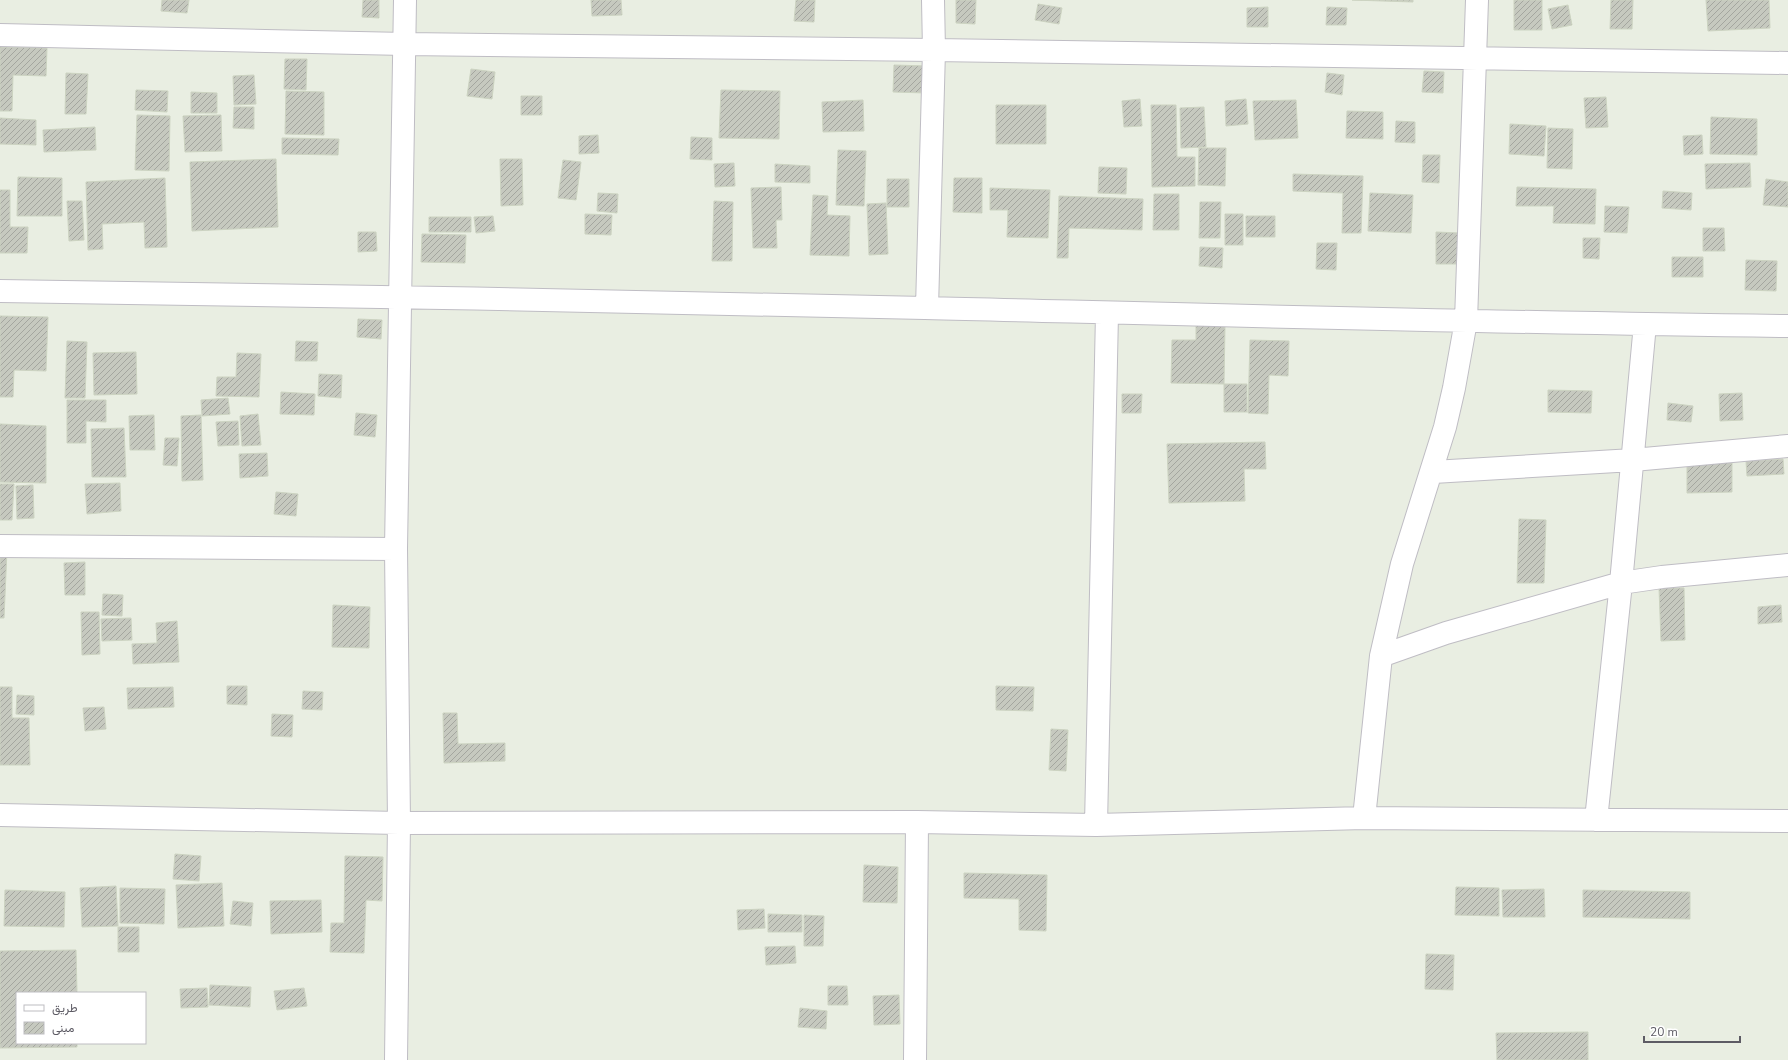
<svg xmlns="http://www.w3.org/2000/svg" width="1788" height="1060" font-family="'Nunito Sans',Vazirmatn,sans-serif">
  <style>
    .building { fill: url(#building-hatch); stroke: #ccd3c1 }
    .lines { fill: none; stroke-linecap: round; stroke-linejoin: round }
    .minor-casing { stroke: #bfbdc4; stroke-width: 24 }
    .minor { stroke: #fff; stroke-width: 22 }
  </style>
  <defs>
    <pattern id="building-hatch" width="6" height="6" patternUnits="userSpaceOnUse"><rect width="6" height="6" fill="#c6c9bf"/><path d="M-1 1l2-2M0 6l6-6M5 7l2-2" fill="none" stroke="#a4a69f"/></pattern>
  </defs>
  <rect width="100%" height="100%" fill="#e9eee2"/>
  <!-- building -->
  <path class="building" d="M162,0h27l-2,13 -26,-2z
    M363,0h16v18l-17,-1z
    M591,0h30l1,15 -30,1z
    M796,0h19l-1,22 -20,-1z
    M956,0h20l-1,24 -19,-1z
    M1352,0h61v2z
    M1514,0h28v30h-28z
    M1611,0h22l-1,29h-22z
    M1706,0h63l1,28 -62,3z
    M1038,4l24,4 -3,16 -24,-4z
    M1568,5l4,20 -20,4 -4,-20z
    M1268,7v20h-21v-19z
    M1327,7l20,1 -1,17h-20z
    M0,47l47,1 -1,28 -33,-1 -1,36h-12z
    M285,59h22l-1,31 -22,-1z
    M894,65l33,1 -1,27 -33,-1z
    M471,69l24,3 -3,27 -25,-3z
    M1424,71l20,1 -1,21 -21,-1z
    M66,73l22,1 -2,40h-21z
    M1327,73l17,2 -2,20 -17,-3z
    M254,75l2,29 -22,1 -1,-29z
    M136,90l32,1 -1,21 -32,-2z
    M721,90l59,1 -1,48 -60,-1z
    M286,91l38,1v43l-39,-1z
    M191,92l26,1v20h-26z
    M521,96h21v19h-21z
    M1606,97l2,30 -22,1 -2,-30z
    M1140,99l2,27 -18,1 -2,-26z
    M1246,99l2,25 -22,2 -1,-25z
    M863,100l1,31 -41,1 -1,-30z
    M1296,100l2,38 -43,2 -2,-39z
    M996,105h50v39h-50z
    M1151,105h25l1,52h18v29l-43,1z
    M234,107h20v22l-21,-1z
    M1204,107l2,40 -25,1 -1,-40z
    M1347,111l36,1v27l-37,-1z
    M137,115l33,1 -1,55 -34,-1z
    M221,115l1,36 -37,1 -2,-36z
    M1711,117l46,2v36l-47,-1z
    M0,118l36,2v25l-36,-1z
    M1396,121l19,1v21l-20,-1z
    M1510,124l36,2 -2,30 -35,-2z
    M95,127l1,23 -52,2 -1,-22z
    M1548,128l25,1 -1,40 -25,-1z
    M598,135l1,18 -20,1v-18z
    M1702,135l1,19 -19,1 -1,-19z
    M691,137l21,1v22l-22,-1z
    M282,138l57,1 -1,16 -56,-1z
    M1199,148h27l-1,38 -27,-1z
    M838,150l28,1 -2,55 -28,-1z
    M1423,155h17l-1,28 -17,-1z
    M276,159l2,68 -86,4 -2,-69z
    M500,159h22l1,46 -22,1z
    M563,160l18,2 -5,38 -18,-2z
    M734,163l1,23 -20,1 -1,-23z
    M1750,163l1,24 -45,2 -1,-25z
    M775,164l35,2v17l-35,-1z
    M1099,167l28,1 -1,26 -28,-1z
    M1293,174l70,2 -2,57h-19l1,-40 -50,-2z
    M18,177l44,1v38h-45z
    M165,178l2,69 -22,1 -1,-26 -42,2 1,25 -15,1 -2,-68z
    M954,178h28v35l-29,-1z
    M887,179h22v28h-22z
    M1766,179l22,3v25l-25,-2z
    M781,187l1,33h-6l1,28h-24l-2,-60z
    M1517,187l79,2 -1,35 -42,-1 1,-17h-38z
    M990,188l60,2 -2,48 -41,-1 1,-27h-18z
    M0,190h10v37h18l-1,26h-27z
    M1663,191l29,2 -1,17 -29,-2z
    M598,193l20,1 -1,19 -20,-2z
    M1370,193l43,2 -2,38 -43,-2z
    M1154,194h25v36h-26z
    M813,195l15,1 -1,19 23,1 -1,40 -39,-1z
    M1059,196l84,3 -1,31 -73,-2 -1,30h-11z
    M67,201h15l2,39 -15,1z
    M714,201l19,1 -1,59h-20z
    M1200,202h21l-1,36h-21z
    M886,203l2,51 -19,1 -2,-51z
    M1605,206l24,1 -2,26 -23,-1z
    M585,214l27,1 -1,20 -26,-1z
    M1225,214h18v31h-18z
    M493,216l2,15 -19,2 -2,-16z
    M1246,216h29v21h-29z
    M429,217h42v15h-42z
    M1703,228h21l1,23h-22z
    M358,232h18l1,19 -19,1z
    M1436,232l24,1 -1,31h-23z
    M422,234l44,1 -1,28 -44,-1z
    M1583,238h17l-1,21 -16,-1z
    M1317,243h20l-1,27 -20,-1z
    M1200,247l23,1 -1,20 -23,-2z
    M1672,257h31v20h-31z
    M1746,260l31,1 -1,30 -31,-1z
    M0,316l48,1 -2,54 -32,-1 -1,27h-13z
    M358,319l24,1 -1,19 -24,-2z
    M1196,324l29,1 -1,59 -53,-1 1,-43h24z
    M1250,340l39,1 -1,35 -19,-1 -1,39 -20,-1z
    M67,341l20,1 -2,56h-20z
    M296,341l22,1 -1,19h-22z
    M136,352l1,42 -43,1 -1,-42z
    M237,353l24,1 -2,43 -43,-1 1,-19h19z
    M319,374l23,1 -1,23 -23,-2z
    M1224,384h23v28h-23z
    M1548,390l44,1 -1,22 -43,-1z
    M281,392l34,2 -1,21 -34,-1z
    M1742,393l1,27 -23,1 -1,-27z
    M1122,394h20l-1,19h-19z
    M228,398l2,16 -28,2 -1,-16z
    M67,400h39v22l-20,-1v22h-19z
    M1668,403l25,3 -2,16 -24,-2z
    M356,413l21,2 -2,22 -21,-2z
    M258,414l3,31 -19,1 -2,-30z
    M154,415l1,35h-25l-1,-34z
    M201,415l2,65 -21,1 -1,-65z
    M238,421l1,24 -21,1 -2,-24z
    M0,424l46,2v57l-46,-1z
    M124,428l2,49h-34l-1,-48z
    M165,438h14l-2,28 -14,-1z
    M1265,442l1,27h-22l1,32 -76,2 -2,-59z
    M267,453l1,23 -28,2 -1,-24z
    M1783,459l1,15 -37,2 -1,-15z
    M1687,461h45v31l-45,1z
    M120,483l1,28 -34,3 -2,-30z
    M0,484h14l-2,36h-12z
    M33,485l1,33 -17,1 -1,-33z
    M276,492l22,2 -2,22 -22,-2z
    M1519,519l27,1 -2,63h-27z
    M0,550h7l-3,68h-4z
    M85,562v33h-20l-1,-32z
    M1659,588h25l1,52 -24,1z
    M103,594l20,1 -1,21 -20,-1z
    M333,605l37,2 -1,41 -37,-1z
    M1781,605l1,17 -24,2v-17z
    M81,612h18l1,42 -18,1z
    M131,618l1,22 -30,1 -1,-22z
    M177,621l2,41 -46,2 -1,-20 25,-1 -1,-20z
    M227,686h20v19l-20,-1z
    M996,686l38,1 -1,24 -37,-1z
    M0,687h12v31h17l1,47h-30z
    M173,687l1,20 -46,2 -1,-21z
    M303,691l20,1 -1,18 -20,-1z
    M17,695l17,1v19l-18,-1z
    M104,707l2,22 -21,2 -2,-23z
    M443,713h14l1,31 47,-1v18l-61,2z
    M272,714l21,1 -1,22 -21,-1z
    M1051,729l17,1 -2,41 -17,-1z
    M175,854l26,2 -2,25 -26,-2z
    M345,856l38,1 -1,44 -16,-1 -2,53 -34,-1 1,-29h13z
    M864,865l34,2 -1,36 -34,-1z
    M964,873l83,2 -1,56 -27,-1v-31l-55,-1z
    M222,883l2,43 -46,2 -2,-43z
    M116,886l2,40 -36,1 -2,-39z
    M1456,887l43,1v28l-44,-1z
    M120,888l45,1 -1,35 -44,-1z
    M1544,889l1,28h-42l-1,-27z
    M5,890l60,2 -1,35 -60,-1z
    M1583,890l107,2v27l-107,-2z
    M321,900l1,32 -51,2 -1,-33z
    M233,901l20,2 -2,23 -21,-2z
    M764,909l1,19 -27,2 -1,-20z
    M768,914l34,1v17h-34z
    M804,915l20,1 -1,30h-19z
    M118,927h21v25h-21z
    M795,946l1,17 -30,2 -1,-18z
    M76,950l1,43h-60v50h60v4l-77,1v-97z
    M1426,954l28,1 -1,35 -28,-1z
    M210,985l41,2 -1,20 -41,-2z
    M828,986h19l1,19h-20z
    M207,988l1,19 -27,1 -1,-19z
    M304,988l3,18 -30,4 -3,-19z
    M899,995l1,29 -26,1 -1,-29z
    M800,1008l27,3 -1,18 -28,-2z
    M1588,1032v28h-91l-1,-27z"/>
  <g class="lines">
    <defs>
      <path id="minor" d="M0,35l405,9 529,6 854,13
        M0,291c308,5 617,9 925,17 288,7 575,15 863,18
        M927,308l7,-258 -1,-50
        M1433,472l200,-12 155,-14
        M0,546l396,3
        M1381,656l65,-23 175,-50 41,-6 126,-12
        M0,815l399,8 518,-1 179,3 268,-7 424,3
        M1364,818l17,-162 21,-92 43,-137 9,-39 12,-67 11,-321
        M1596,820l25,-237 24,-259
        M1096,825l11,-511
        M396,1060l3,-237 -3,-274 9,-549
        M915,1060l2,-238"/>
    </defs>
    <!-- minor casing -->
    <use href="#minor" class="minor-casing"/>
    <!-- minor -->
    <use href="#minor" class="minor"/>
  </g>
  <!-- legend -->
  <rect x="16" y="992" width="130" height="52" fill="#ffffff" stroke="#bebdc1"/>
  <rect x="24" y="1005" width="20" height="6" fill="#ffffff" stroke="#bebdc1"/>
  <text x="52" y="1012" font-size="12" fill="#5d5b64">طريق</text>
  <rect x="24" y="1022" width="20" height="12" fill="url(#building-hatch)" stroke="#bebdc1"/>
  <text x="52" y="1032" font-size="12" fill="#5d5b64">مبنى</text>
  <!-- scale -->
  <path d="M1644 1036v6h96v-6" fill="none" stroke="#5d5b64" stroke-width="2"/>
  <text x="1650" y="1036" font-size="12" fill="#5d5b64" stroke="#ffffff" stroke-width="3" paint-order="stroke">20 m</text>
</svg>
